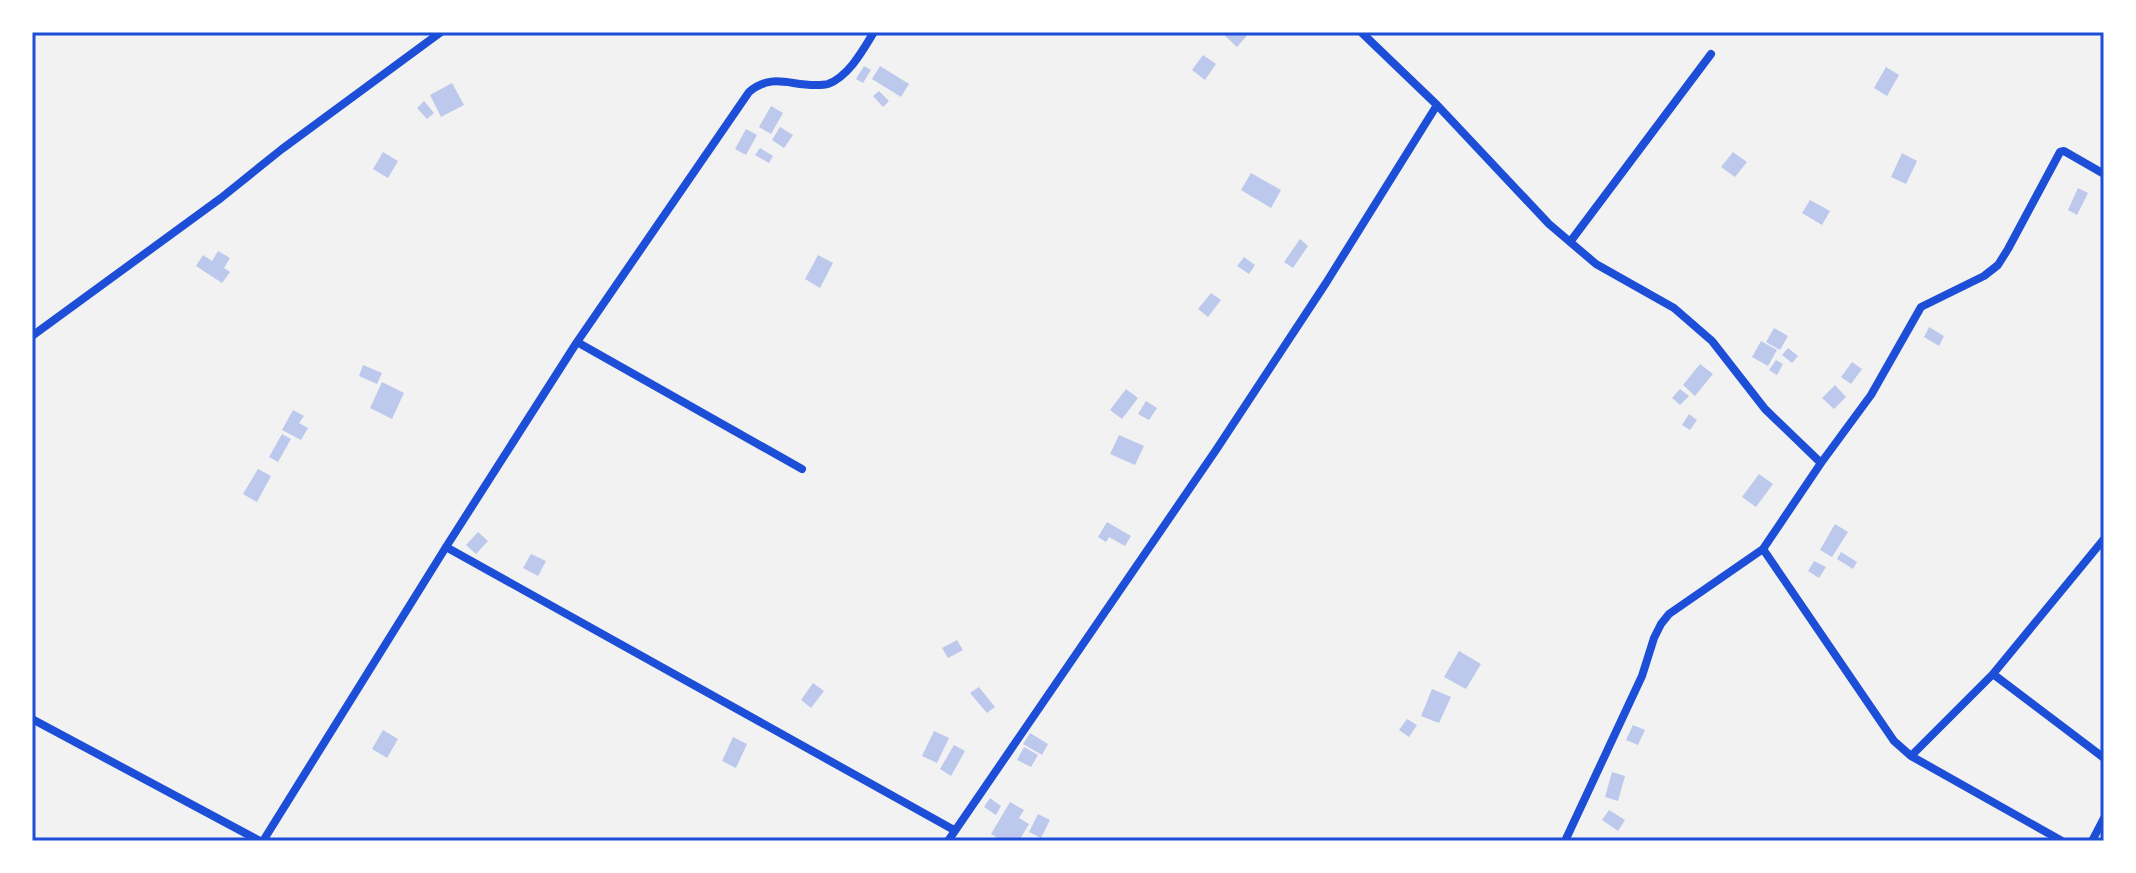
<svg xmlns="http://www.w3.org/2000/svg" width="2136" height="873" font-family="Helvetica,sans-serif">
  <style>
    .building { fill: #bdc9ec }
    .lines { fill: none; stroke-linecap: round; stroke-linejoin: round }
    .minor { stroke: #1d4ed8; stroke-width: 8 }
    .neatline { fill: none; stroke: #1d4ed8; stroke-width: 3 }
  </style>
  <rect width="100%" height="100%" fill="#f2f2f2"/>
  <!-- building -->
  <path class="building" d="M1221,32h29l-13,15z
    M1203,55l13,9 -11,16 -13,-10z
    M864,66l7,4 -8,13 -7,-4z
    M880,66l29,18 -8,13 -29,-18z
    M1886,67l13,8 -12,21 -13,-8z
    M452,83l12,22 -23,12 -11,-22z
    M879,91l10,10 -6,6 -10,-11z
    M424,101l10,12 -7,6 -10,-11z
    M771,106l12,7 -12,21 -12,-7z
    M780,127l13,8 -9,13 -12,-8z
    M746,129l11,6 -11,20 -11,-6z
    M760,148l13,8 -4,7 -14,-8z
    M383,152l15,9 -10,17 -15,-9z
    M1733,152l14,10 -12,15 -14,-10z
    M1902,153l15,8 -11,23 -15,-7z
    M1251,173l30,17 -10,18 -30,-18z
    M2078,188l10,5 -11,22 -9,-5z
    M1810,200l20,11 -8,14 -20,-12z
    M1300,239l8,7 -15,22 -9,-6z
    M218,251l12,7 -6,10 6,4 -8,11 -26,-17 7,-11 9,6z
    M818,255l15,8 -13,25 -15,-9z
    M1244,257l11,8 -6,9 -12,-8z
    M1211,293l10,7 -13,17 -10,-8z
    M1929,327l15,9 -5,10 -15,-9z
    M1774,328l14,8 -8,14 -14,-8z
    M1761,341l16,9 -9,16 -16,-9z
    M1788,348l10,8 -6,7 -10,-8z
    M1776,360l7,4 -6,11 -8,-5z
    M1852,362l10,7 -11,15 -10,-7z
    M1700,364l13,10 -18,22 -12,-11z
    M363,365l19,8 -5,11 -18,-8z
    M382,382l22,11 -12,26 -22,-11z
    M1835,385l11,12 -12,12 -12,-11z
    M1126,389l12,9 -16,21 -12,-9z
    M1680,389l9,7 -9,9 -8,-7z
    M1146,401l11,7 -8,12 -11,-6z
    M293,410l11,6 -5,7 9,5 -7,12 -19,-10z
    M1689,414l8,6 -7,10 -8,-5z
    M282,434l9,5 -13,23 -9,-5z
    M1119,435l25,11 -9,19 -25,-11z
    M258,469l13,7 -14,26 -14,-8z
    M1759,474l14,10 -17,23 -14,-10z
    M1107,522l24,14 -6,10 -16,-9 -3,5 -8,-5z
    M1835,524l13,8 -16,25 -12,-7z
    M478,532l10,9 -12,13 -10,-9z
    M1841,552l16,10 -4,7 -16,-10z
    M531,554l15,7 -8,15 -15,-8z
    M1814,561l12,6 -7,11 -11,-7z
    M957,640l6,10 -15,8 -6,-10z
    M1459,651l22,13 -15,25 -22,-12z
    M813,683l11,8 -13,17 -10,-8z
    M979,687l16,20 -8,6 -17,-20z
    M1432,689l19,8 -12,26 -18,-7z
    M1407,719l10,6 -8,12 -10,-7z
    M1633,725l12,5 -7,15 -12,-5z
    M383,730l15,9 -11,19 -15,-9z
    M934,731l15,7 -12,25 -15,-7z
    M1030,733l18,11 -6,11 -19,-11z
    M733,737l14,7 -11,24 -14,-7z
    M954,745l11,6 -14,25 -11,-7z
    M1024,747l14,8 -7,12 -14,-7z
    M1612,772l13,4 -7,25 -13,-4z
    M990,798l11,8 -5,9 -12,-8z
    M1010,802l14,8 -5,8 10,6 -10,17h-16l-12,-7z
    M1609,810l16,10 -7,11 -16,-11z
    M1038,814l12,6 -9,18 -12,-6z"/>
  <g class="lines">
    <!-- minor -->
    <path class="minor" d="M1361,32l76,73 112,119 47,40 78,44 38,33 53,68 56,54
      M1570,242l141,-188
      M32,336l189,-138 61,-49 159,-117
      M577,342l225,127
      M446,547l508,283
      M1763,549l131,192 17,15 151,85
      M1993,674l111,84
      M32,719l228,122
      M1911,756l82,-82 111,-135
      M263,841l183,-294 131,-205 172,-250c23,-19 39,-7 66,-7 4,0 10,0 13,-1 21,-8 35,-34 46,-52
      M948,841l268,-391 110,-167 111,-178
      M1565,841l77,-165 12,-38 7,-14 8,-10 94,-65 58,-86 50,-68 50,-88 63,-31 14,-11 10,-16 52,-97 4,-1 40,23
      M2092,841l12,-23"/>
  </g>
  <!-- border -->
  <rect width="2136" height="873" fill="none" stroke="#ffffff" stroke-width="68"/>
  <rect x="34" y="34" width="2068" height="805" class="neatline"/>
</svg>
